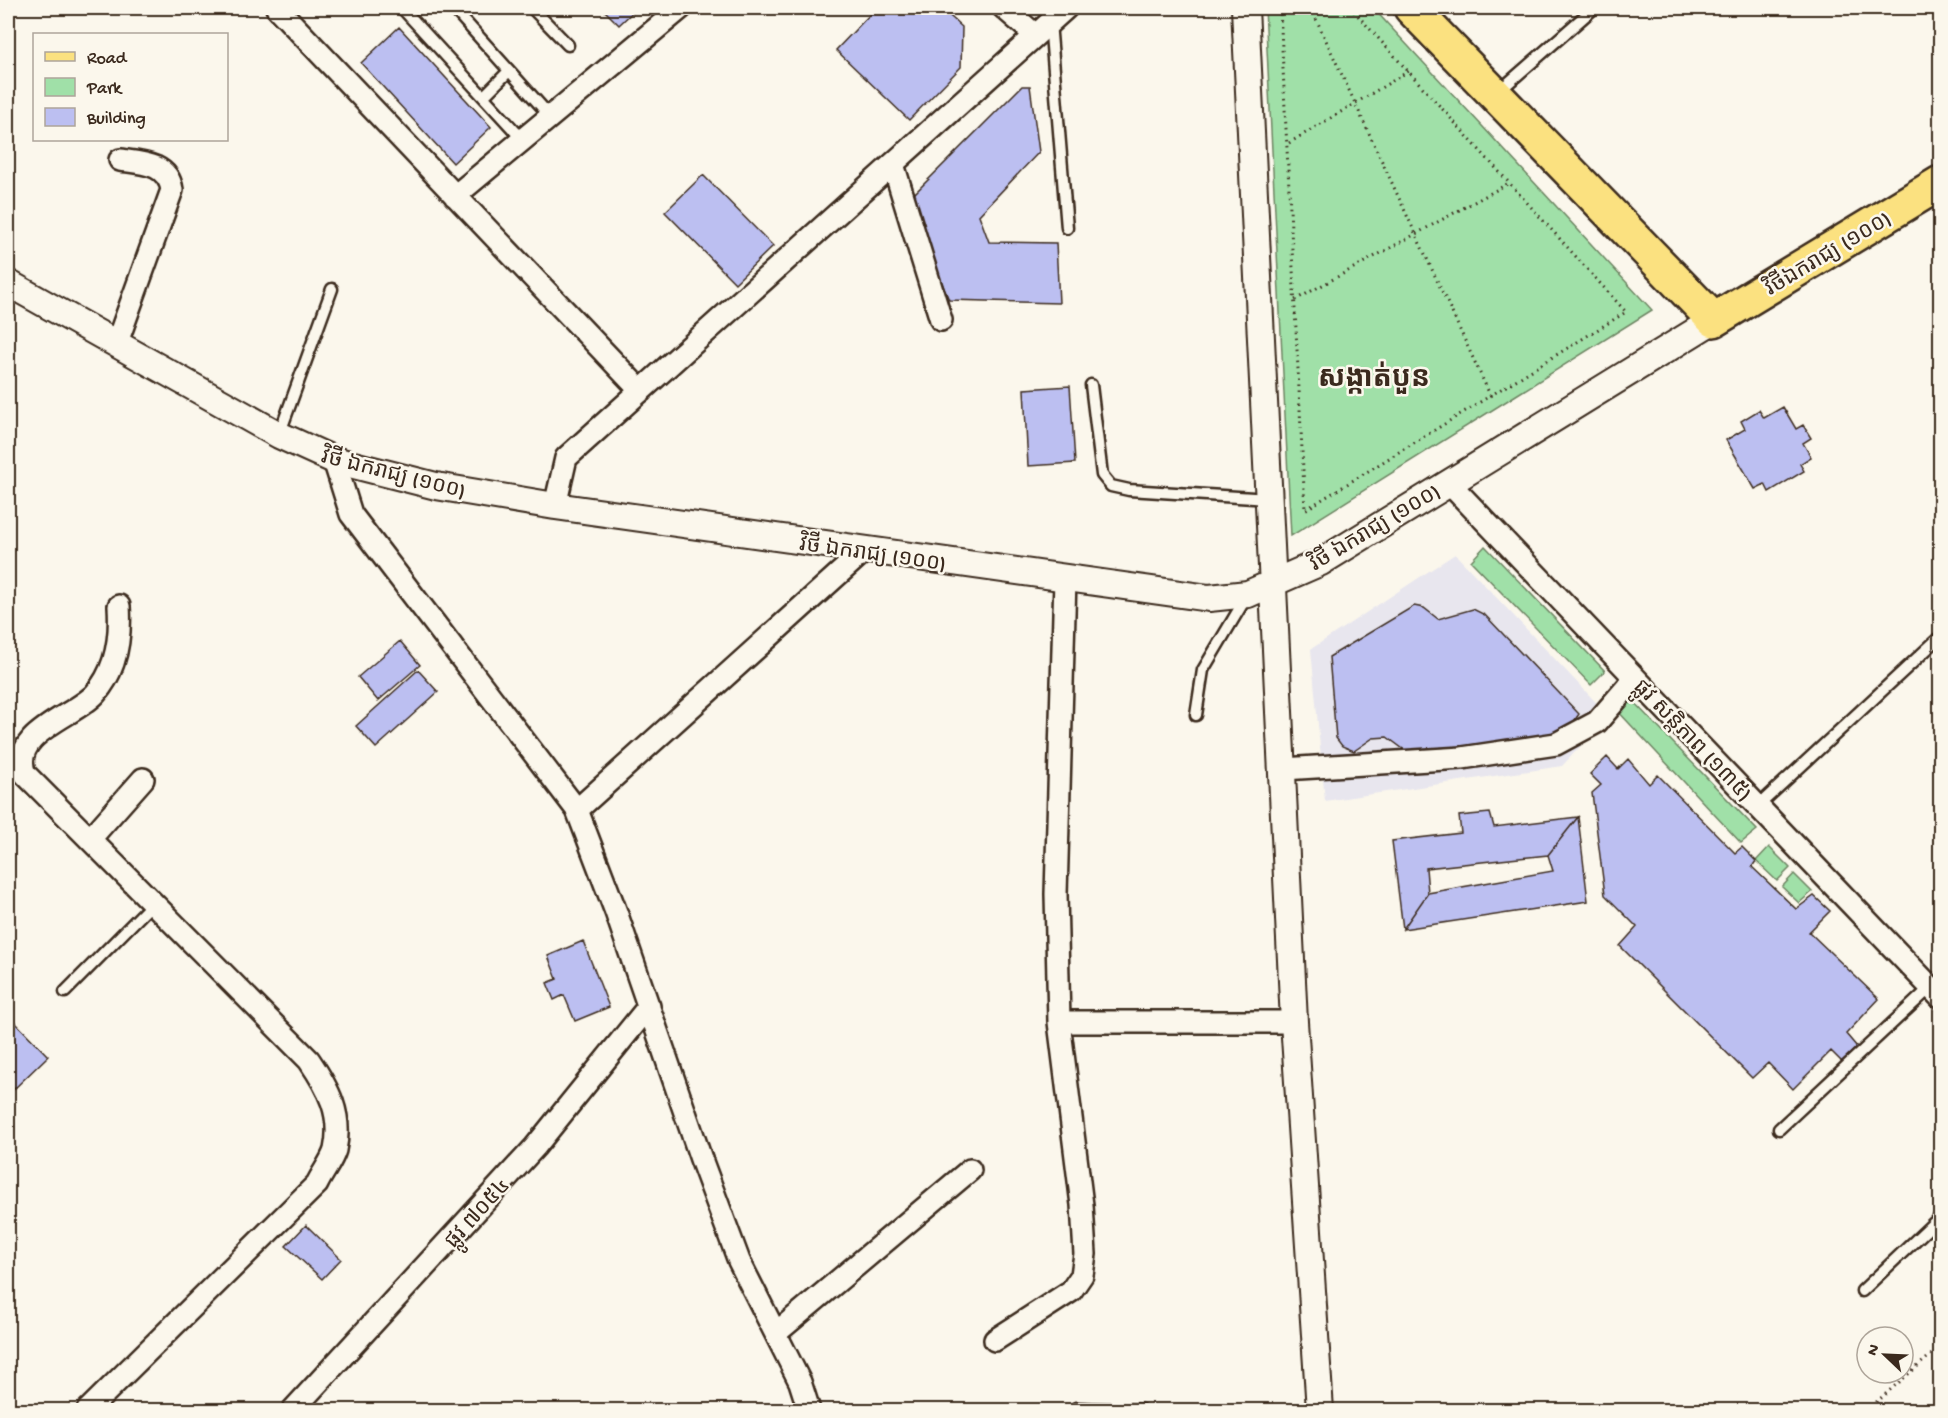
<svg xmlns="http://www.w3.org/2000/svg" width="1948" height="1418" font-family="'Gochi Hand','Noto Sans Khmer',sans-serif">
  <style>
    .built { fill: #e8e6ee }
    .green { fill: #a0e0a8; stroke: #6e8563; stroke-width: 1.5 }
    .building { fill: #bcbff1; stroke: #3b2a1e; stroke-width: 1.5 }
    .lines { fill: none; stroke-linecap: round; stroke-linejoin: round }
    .service-casing { stroke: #3b2a1e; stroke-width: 15 }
    .minor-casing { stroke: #3b2a1e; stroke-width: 26 }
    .tertiary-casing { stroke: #3b2a1e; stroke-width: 30 }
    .primary-casing { stroke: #3b2a1e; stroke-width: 38 }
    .path { stroke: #3b2a1e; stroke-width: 3; stroke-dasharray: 1.5 4.5; stroke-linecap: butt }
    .service { stroke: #fbf7ec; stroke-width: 10 }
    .minor { stroke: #fbf7ec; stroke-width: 21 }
    .tertiary { stroke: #fbf7ec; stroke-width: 26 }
    .primary { stroke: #fbe180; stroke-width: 33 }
    .labels { text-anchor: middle; stroke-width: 5; stroke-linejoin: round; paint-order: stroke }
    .street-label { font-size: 22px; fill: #3b2a1e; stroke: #fbf7ec }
    .district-label { font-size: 28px; font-weight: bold; fill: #3b2a1e; stroke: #fbf7ec }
  </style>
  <rect width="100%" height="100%" fill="#fbf7ec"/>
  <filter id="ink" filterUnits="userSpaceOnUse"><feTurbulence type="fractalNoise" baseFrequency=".0167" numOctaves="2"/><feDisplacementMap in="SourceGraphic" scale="12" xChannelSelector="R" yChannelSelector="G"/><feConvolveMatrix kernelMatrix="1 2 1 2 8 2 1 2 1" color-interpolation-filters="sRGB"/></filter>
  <g filter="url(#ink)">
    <!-- built -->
    <path class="built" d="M1455,554l154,162 -47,50 -237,35 -14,-152z"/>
    <!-- green -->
    <path class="green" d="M1265,8h108l279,302 -361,226z
      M1485,546l120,125 -14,14 -120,-124z
      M1627,695l130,135 -16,13 -126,-135z
      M1769,847l21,21 -13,13 -21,-20z
      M1794,874l18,18 -13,11 -17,-16z"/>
    <!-- building -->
    <path class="building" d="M602,8h35l-18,17z
      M876,8h65l21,19 -1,40 -52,53 -73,-70z
      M399,27l92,100 -38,36 -92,-100z
      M1022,86h8l9,66 -60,63 10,27 67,1 3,60 -110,-3 -41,-100z
      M703,175l70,71 -38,37 -70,-71z
      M1070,386l5,77 -47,3 -4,-77z
      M1783,407l13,22 7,-4 8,13 -8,5 8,14 -11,7 4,7 -35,21 -4,-8 -10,5 -29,-49 19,-11 -4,-8 18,-11 5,8z
      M1414,606l10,2 14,11 35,-10 12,6 94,99 -9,13 -19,9 -137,21 -27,-20 -14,1 -19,13 -12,-5 -6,-8 -7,-81z
      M400,641l20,24 -42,36 -20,-24z
      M418,670l20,22 -62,56 -20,-22z
      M1607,757l11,12 10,-10 21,25 9,-9 77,78 7,-6 14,14 -4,6 44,42 18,-13 16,15 -21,21 70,67 -33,35 11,13 -15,15 -11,-11 -38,38 -25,-26 -16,15 -132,-132 17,-19 -32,-32 -13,-102 9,-8 -11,-11z
      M1490,813l4,14 84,-10 -30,38 -122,13 2,25 -25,36 -11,-88 69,-8 -2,-17z
      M1578,817l10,84 -185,28 25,-36 125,-22 -5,-16z
      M583,941l26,66 -34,14 -11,-26 -10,5 -7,-17 10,-4 -9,-23z
      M8,1015l40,41 -37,36 -3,-3z
      M306,1225l35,34 -19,20 -36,-33z"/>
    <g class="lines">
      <defs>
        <path id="service" d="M402,8l121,132
          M453,8l97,108
          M532,8l36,37
          M1050,22l17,206
          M1498,92l96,-84
          M484,96l25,-25
          M1091,385l11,90 9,11 18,4 140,9
          M279,435l53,-146
          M1196,715l7,-45 44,-74
          M1758,806l182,-169
          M65,992l88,-89
          M1779,1129l152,-142
          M1862,1291l78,-74
          M1076,1408l65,2"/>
        <path id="minor" d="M277,8l364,383
          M1004,8l30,26
          M893,164l48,156
          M455,196l226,-188
          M116,345l56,-155c-4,-27 -30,-27 -52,-30
          M334,460l17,54 226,296 39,102 85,247 38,102 61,121 9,28
          M1448,482l492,515
          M555,506l11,-48 500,-450
          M1283,769l179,-11 94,-14 41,-22 38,-44
          M577,810l287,-259
          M90,839l53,-60
          M1059,1022h235
          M776,1333l194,-163
          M995,1340l76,-49 11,-16 3,-21 -3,-49 -23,-183 -3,-128 9,-315
          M88,1410l229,-226c5,-11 15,-23 18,-34 8,-36 -7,-62 -26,-90l-284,-286c-17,-40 50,-58 70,-80 22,-24 26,-57 24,-88
          M293,1410l242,-263 114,-141"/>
        <path id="tertiary" d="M1245,8l49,1014 26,388
          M8,283l271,152 55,25 102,26 119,20 654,92 39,-4 73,-32 393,-242"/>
        <path id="primary" d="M1411,8l303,312 226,-137"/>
      </defs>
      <!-- service casing -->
      <use href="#service" class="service-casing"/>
      <!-- minor casing -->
      <use href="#minor" class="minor-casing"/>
      <!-- tertiary casing -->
      <use href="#tertiary" class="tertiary-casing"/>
      <!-- primary casing -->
      <use href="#primary" class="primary-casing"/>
      <!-- path -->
      <path class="path" d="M1280,8l25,502 321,-198 -275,-304
        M1311,8l180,389
        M1289,143l120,-72
        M1295,300l214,-117
        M1867,1410l73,-63"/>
      <!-- service -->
      <use href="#service" class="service"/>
      <!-- minor -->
      <use href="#minor" class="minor"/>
      <!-- tertiary -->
      <use href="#tertiary" class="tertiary"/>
      <!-- primary -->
      <use href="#primary" class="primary"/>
    </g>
  </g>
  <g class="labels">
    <!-- street labels -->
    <g class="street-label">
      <text transform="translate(1827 252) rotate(-31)" y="8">វិថីឯករាជ្យ (១០០)</text>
      <text transform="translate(394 472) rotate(14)" y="8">វិថី ឯករាជ្យ (១០០)</text>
      <text transform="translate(1374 526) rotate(-31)" y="8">វិថី ឯករាជ្យ (១០០)</text>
      <text transform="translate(873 552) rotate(8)" y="8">វិថី ឯករាជ្យ (១០០)</text>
      <text transform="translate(1694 739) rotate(46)" y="8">ផ្លូវ សន្តិភាព (១៣៥)</text>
      <text transform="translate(476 1212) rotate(-48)" y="8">ផ្លូវ ៧០៥៤</text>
    </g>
    <!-- district labels -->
    <g class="district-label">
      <text x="1374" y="386">សង្កាត់បួន</text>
    </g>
  </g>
  <!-- margin -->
  <rect width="1948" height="1418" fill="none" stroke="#fbf7ec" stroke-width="30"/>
  <rect x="15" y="15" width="1918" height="1388" fill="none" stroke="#3b2a1e" stroke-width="2" filter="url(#ink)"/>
  <!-- legend -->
  <rect x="33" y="33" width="195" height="108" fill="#fbf7ec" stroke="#aea59a" stroke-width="1.5"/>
  <rect x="45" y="52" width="30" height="9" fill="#fbe180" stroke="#aea59a" stroke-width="1.5"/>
  <text x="87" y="63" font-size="18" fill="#3b2a1e">Road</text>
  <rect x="45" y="78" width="30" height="18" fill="#a0e0a8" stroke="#aea59a" stroke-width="1.5"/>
  <text x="87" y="93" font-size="18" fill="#3b2a1e">Park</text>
  <rect x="45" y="108" width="30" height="18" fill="#bcbff1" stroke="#aea59a" stroke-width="1.5"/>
  <text x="87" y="123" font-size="18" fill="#3b2a1e">Building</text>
  <!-- north arrow -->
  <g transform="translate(1885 1355) rotate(293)"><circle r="28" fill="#fbf7ec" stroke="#aea59a" stroke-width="1.5"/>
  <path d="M0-4.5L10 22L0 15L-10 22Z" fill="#3b2a1e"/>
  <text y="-9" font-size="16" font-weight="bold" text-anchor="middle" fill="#3b2a1e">N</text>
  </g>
</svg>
